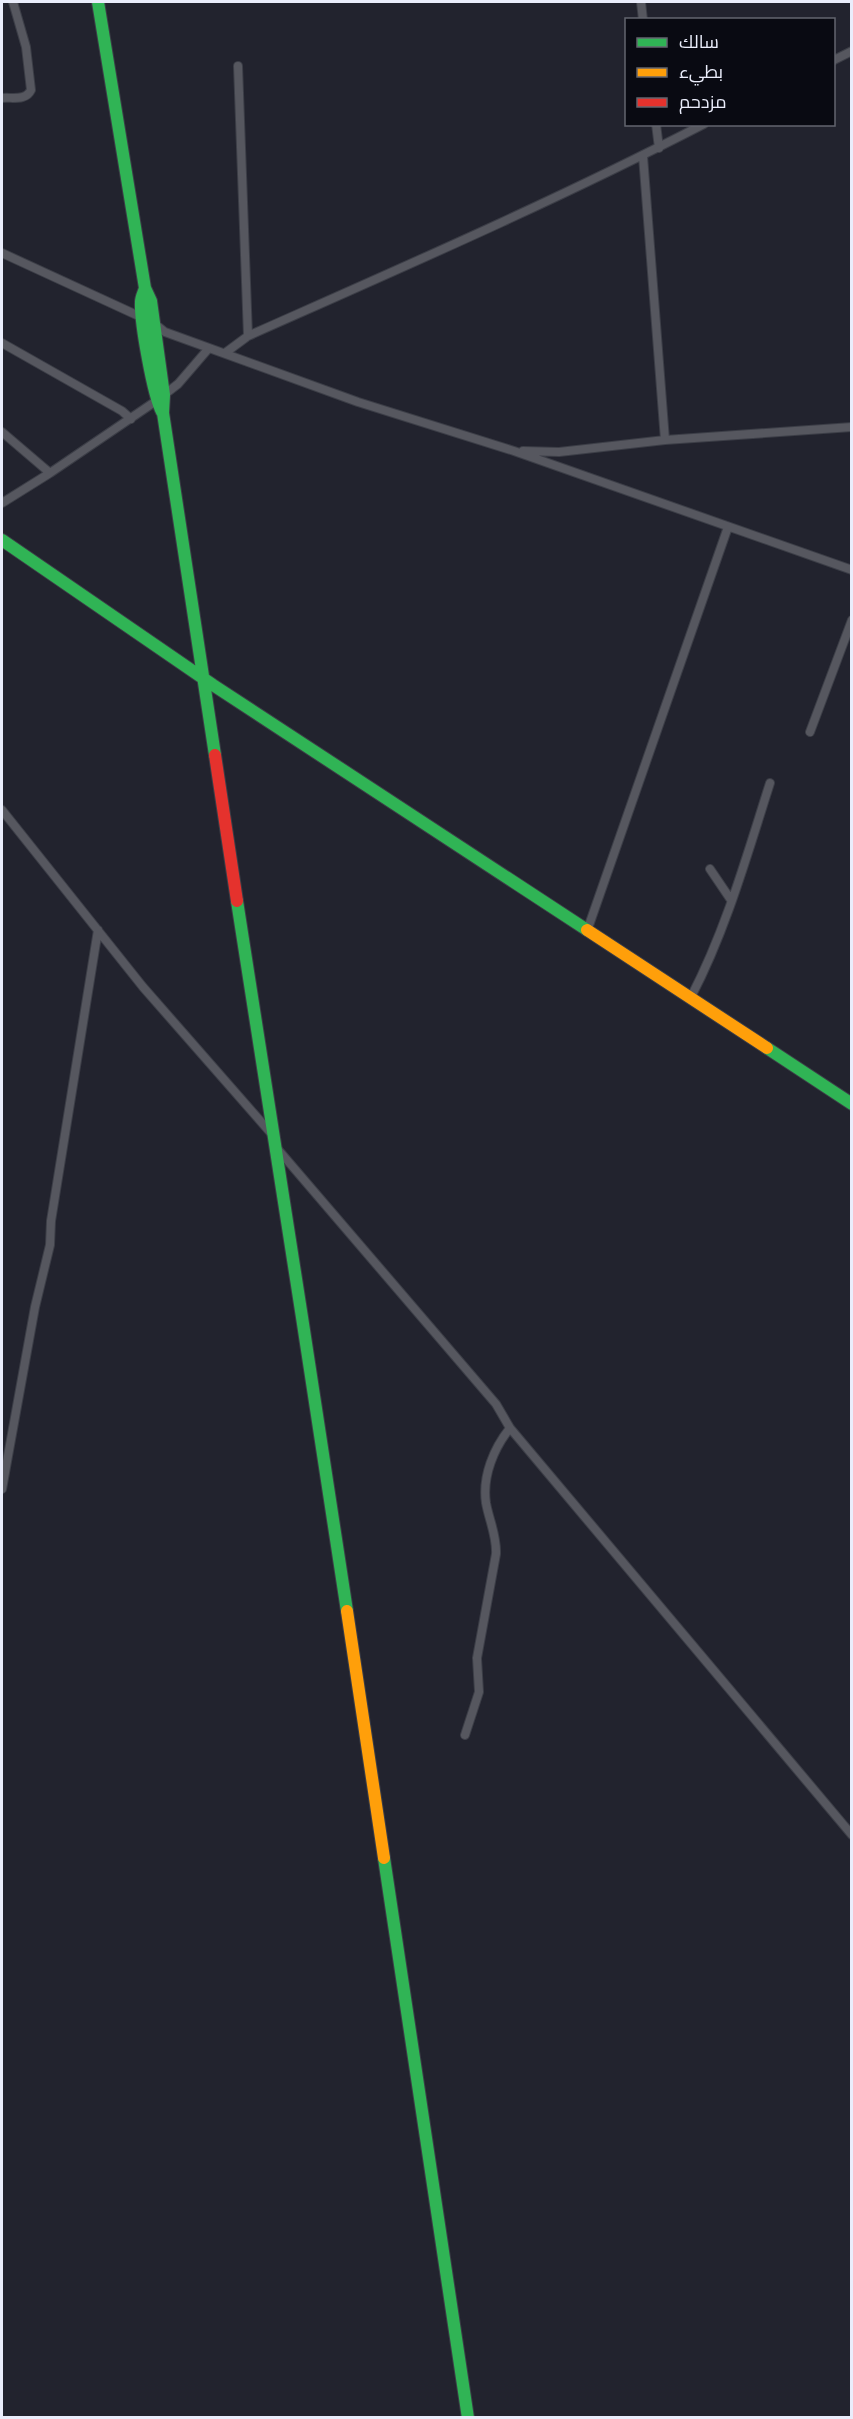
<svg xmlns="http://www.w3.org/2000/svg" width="853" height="2419" font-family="'Fira Sans Condensed',Cairo,sans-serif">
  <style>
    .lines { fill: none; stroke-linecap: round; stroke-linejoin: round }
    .street-casing { stroke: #3c3e47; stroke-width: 10 }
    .fast-casing { stroke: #3c3e47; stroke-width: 14 }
    .slow-casing { stroke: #3c3e47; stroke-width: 14 }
    .jam-casing { stroke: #3c3e47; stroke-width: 14 }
    .street { stroke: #56575f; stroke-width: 8 }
    .fast { stroke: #30b455; stroke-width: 12 }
    .slow { stroke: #ff9f0a; stroke-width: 12 }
    .jam { stroke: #e5322d; stroke-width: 12 }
  </style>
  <rect width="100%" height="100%" fill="#22232e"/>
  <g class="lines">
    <defs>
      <path id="street" d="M641,2l2,18
        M834,60l18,-9
        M238,66l10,270
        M2,98c10,-1 24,3 29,-8l-5,-43 -13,-45
        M656,124l3,24
        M643,156l22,284
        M2,253l152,70 11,9 193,70 156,49 338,119
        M2,343l120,68 9,8
        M225,353l23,-17c153,-68 307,-135 456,-212
        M2,432l48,41
        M523,451l36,1 106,-12 187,-13
        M2,503l48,-30 106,-72 22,-17 31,-36
        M810,732l42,-112
        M2,810l141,177 127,145
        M710,869l21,31
        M587,931l141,-404
        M691,997c35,-67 56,-142 79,-214
        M275,1146l221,258 14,24 342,407
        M2,1489l33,-182 15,-62 1,-24 47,-291
        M465,1735l14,-43 -2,-34 19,-104c1,-18 -7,-34 -10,-51 -4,-27 8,-55 24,-75"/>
      <path id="fast" d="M98,2l47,286 6,13 13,94 -1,18 52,342
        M145,288c-1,4 -4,9 -4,14 -1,19 12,93 21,110
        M2,540l211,145 374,245
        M237,901c36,237 75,473 110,710
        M767,1048l85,56
        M384,1858l84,560"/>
      <path id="slow" d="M587,930l180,118
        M347,1611l37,247"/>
      <path id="jam" d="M215,755l22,146"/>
    </defs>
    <!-- street casing -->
    <use href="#street" class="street-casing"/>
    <!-- fast casing -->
    <use href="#fast" class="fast-casing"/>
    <!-- slow casing -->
    <use href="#slow" class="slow-casing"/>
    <!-- jam casing -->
    <use href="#jam" class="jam-casing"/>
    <!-- street -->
    <use href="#street" class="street"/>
    <!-- fast -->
    <use href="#fast" class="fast"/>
    <!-- slow -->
    <use href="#slow" class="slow"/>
    <!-- jam -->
    <use href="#jam" class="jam"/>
  </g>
  <!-- border -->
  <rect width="853" height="2419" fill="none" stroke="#eaedfb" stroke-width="6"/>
  <!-- legend -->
  <rect x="625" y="18" width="210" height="108" fill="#090a12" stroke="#63656f" stroke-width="1.5"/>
  <rect x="637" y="38" width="30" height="9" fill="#30b455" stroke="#63656f" stroke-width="1.5"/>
  <text x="679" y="48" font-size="18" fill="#eaedfb">سالك</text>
  <rect x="637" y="68" width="30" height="9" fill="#ff9f0a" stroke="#63656f" stroke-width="1.5"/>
  <text x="679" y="78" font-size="18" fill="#eaedfb">بطيء</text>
  <rect x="637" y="98" width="30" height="9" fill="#e5322d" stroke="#63656f" stroke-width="1.5"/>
  <text x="679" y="108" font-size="18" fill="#eaedfb">مزدحم</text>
</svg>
